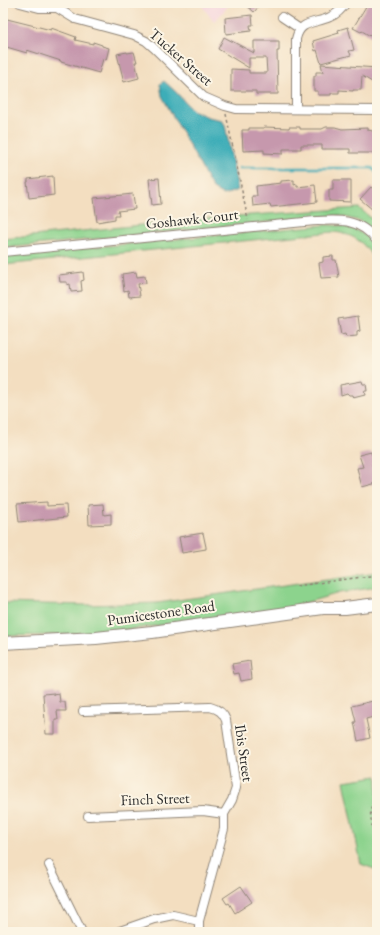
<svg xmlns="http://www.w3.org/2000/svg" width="380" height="935" font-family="'EB Garamond',serif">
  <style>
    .built { fill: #f4cfdc }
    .green { fill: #8cd38d; stroke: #5c7f5c }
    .water { fill: #3dadb8; stroke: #346c72 }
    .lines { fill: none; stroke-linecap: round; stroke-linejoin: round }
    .stream { stroke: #3dadb8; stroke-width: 2.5 }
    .building { fill: #c698ad }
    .minor-casing { stroke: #8f8476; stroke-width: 10 }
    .secondary-casing { stroke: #8f8476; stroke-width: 14 }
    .path { stroke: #8f8476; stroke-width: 1.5; stroke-dasharray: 3 3; stroke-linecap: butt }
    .minor { stroke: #fff; stroke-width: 8 }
    .secondary { stroke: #fff; stroke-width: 12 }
    .labels { text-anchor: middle; stroke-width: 4; stroke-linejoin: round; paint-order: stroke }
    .street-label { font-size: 15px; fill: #2b2b2b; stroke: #fcf5e5 }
  </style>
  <rect width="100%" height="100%" fill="#fcf5e5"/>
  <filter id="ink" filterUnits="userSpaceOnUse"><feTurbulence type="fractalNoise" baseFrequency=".025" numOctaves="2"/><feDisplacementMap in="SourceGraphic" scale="8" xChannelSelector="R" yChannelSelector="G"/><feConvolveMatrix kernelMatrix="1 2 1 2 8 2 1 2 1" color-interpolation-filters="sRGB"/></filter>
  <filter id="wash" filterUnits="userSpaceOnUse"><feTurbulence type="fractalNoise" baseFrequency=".012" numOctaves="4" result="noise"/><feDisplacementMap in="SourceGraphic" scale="16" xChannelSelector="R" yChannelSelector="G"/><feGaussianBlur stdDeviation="0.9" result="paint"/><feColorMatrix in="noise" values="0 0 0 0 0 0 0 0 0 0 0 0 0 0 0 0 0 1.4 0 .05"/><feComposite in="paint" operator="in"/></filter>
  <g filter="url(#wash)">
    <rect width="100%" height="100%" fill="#f3dec0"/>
    <!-- built -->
    <path class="built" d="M200,3h31l-17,19z"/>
    <!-- green -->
    <path class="green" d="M359,208l18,15v11l-17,-13 -23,-6 -334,33v-9l218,-22z
      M325,225c17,0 34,3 46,16 2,2 5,5 6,8 2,5 0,13 0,19 -8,-22 -20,-34 -44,-36l-330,33v-9z
      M377,572v15l-38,6 -48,14 -121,17 -60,8 -57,3 -50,1v-33l83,2 71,-2z
      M377,776v94l-16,-6 -17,-83z"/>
    <!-- water -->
    <path class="water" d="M164,81l12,11 16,18 16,7 14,3 3,5 13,65 -14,5 -11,-6 -51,-93 -2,-12z"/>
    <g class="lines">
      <!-- stream -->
      <path class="stream" d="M239,168h133l5,5"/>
    </g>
    <g id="blocks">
      <!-- building -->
      <path class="building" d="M244,3h18l-8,9z
        M368,3h9v37l-15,-9 -1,1 -8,-4z
        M252,15l1,10h-3l1,6 -25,3 -1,-16z
        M3,18l48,12v-2l25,9 -1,3 18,4v-2l9,3v1l7,2 -3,12 -3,-1 -4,14 -38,-11v-1l-34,-11v3l-24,-7z
        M348,27l6,23 -5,1 2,4 -30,8 -4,-13 -2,1 -2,-10 26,-8 -1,-3z
        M224,37l30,16v-12h25v10h-2l1,43h-22v-3h-25v-22l18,1v3h18l-1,-15h-17v10l-31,-19z
        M127,52v1l7,-1 3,10h-2l4,16 -15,4 -7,-28z
        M321,64l56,4v17l-15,-9 -1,14h-8v1l-14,-1v3h-8v2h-13v-4h-4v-15h2v-4h7z
        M264,127l25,1v-1h11v2h22l4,-2h9l7,2 26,-1v2l9,2v21h-27v-4h-28v-4h-21v4h-18v5l-19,-1v-3l-21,1 -1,-21h7v-2h15z
        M53,176l1,19 -25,3 -2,-16h1v-3z
        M159,178l2,26 -9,1 -3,-26z
        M294,180v5l3,-1v3l18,-2 2,17 -46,5 -1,-3 -17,2 -1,-10h5l-1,-10 25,-3v-2z
        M333,180h18v22l-22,-1v-11h4z
        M371,187l6,5v14l-4,4 -13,-11z
        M133,194l2,15 -17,2 1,4h-4v4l-18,3 -3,-24z
        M333,256v4h3l3,17 -18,1 -2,-15 4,-1v-5z
        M83,272l1,8 -3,1 1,10 -11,1 -1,-8 -3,1v-3h-7l-1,-7z
        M136,272l1,5 8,-1 1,7 -8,1 2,12 -11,1 -1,-7 -4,1 -2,-17z
        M358,316l2,15 -3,1v4l-11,1 -1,-3 -4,1 -3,-16z
        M362,381l1,3h3l1,7h-3l1,4 -12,3 -1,-3h-3l-2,-2 -6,2 -1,-10z
        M371,452l1,3 5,-1v9l-5,1 5,19 -15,4 -5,-19 6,-1 -4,-12z
        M47,502v4l19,-1 1,12 -48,5 -2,-18z
        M103,504l1,11 7,-1v10l-22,1 -1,-20z
        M203,533l3,14v2l-24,4 -3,-16z
        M250,661l2,18 -11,2 -2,-8 -5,1 -2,-10z
        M54,693v2l5,-1 1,8h5l1,9h-9l1,9h-3v14h-9l-3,-40z
        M377,700v16l-11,3 4,19 -12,3 -4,-19h2l-4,-16z
        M241,886l11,16 -17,11 -6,-10 -2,1 -4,-6z"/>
    </g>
  </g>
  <g filter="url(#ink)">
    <use href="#blocks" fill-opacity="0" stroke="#8f8476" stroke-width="1"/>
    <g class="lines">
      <defs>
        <path id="minor" d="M20,3l19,5h18l18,11 59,16 12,6 8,7 50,49 21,9 11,3 141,1
          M282,17l18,12
          M296,109v-70c4,-19 19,-15 34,-22 7,-3 12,-8 16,-14
          M3,252l301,-30c29,-2 53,-7 73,19
          M83,711l127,-4c8,2 13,5 16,13l10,68 -4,12 -8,14v15l-25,92v11
          M88,816l115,-5 21,3
          M49,865l33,67
          M117,932l37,-13 19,-4 26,6"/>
        <path id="secondary" d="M3,643l93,-5 56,-6 171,-24h22l32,-4"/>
      </defs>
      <!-- minor casing -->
      <use href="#minor" class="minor-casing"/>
      <!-- secondary casing -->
      <use href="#secondary" class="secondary-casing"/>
      <!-- path -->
      <path class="path" d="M226,114l22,106
        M296,586l81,-11
        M377,796c-10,12 -6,25 -3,39l3,-1"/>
      <!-- minor -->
      <use href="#minor" class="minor"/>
      <!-- secondary -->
      <use href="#secondary" class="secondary"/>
    </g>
  </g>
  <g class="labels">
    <!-- street labels -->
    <g class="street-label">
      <text transform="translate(181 57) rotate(41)" y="5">Tucker Street</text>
      <text transform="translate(192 219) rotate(-6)" y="5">Goshawk Court</text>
      <text transform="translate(161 613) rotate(-8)" y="5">Pumicestone Road</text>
      <text transform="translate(244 753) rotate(82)" y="5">Ibis Street</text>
      <text transform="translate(155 799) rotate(-2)" y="5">Finch Street</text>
    </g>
  </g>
  <!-- margin -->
  <rect width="380" height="935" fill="none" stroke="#fcf5e5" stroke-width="16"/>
</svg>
